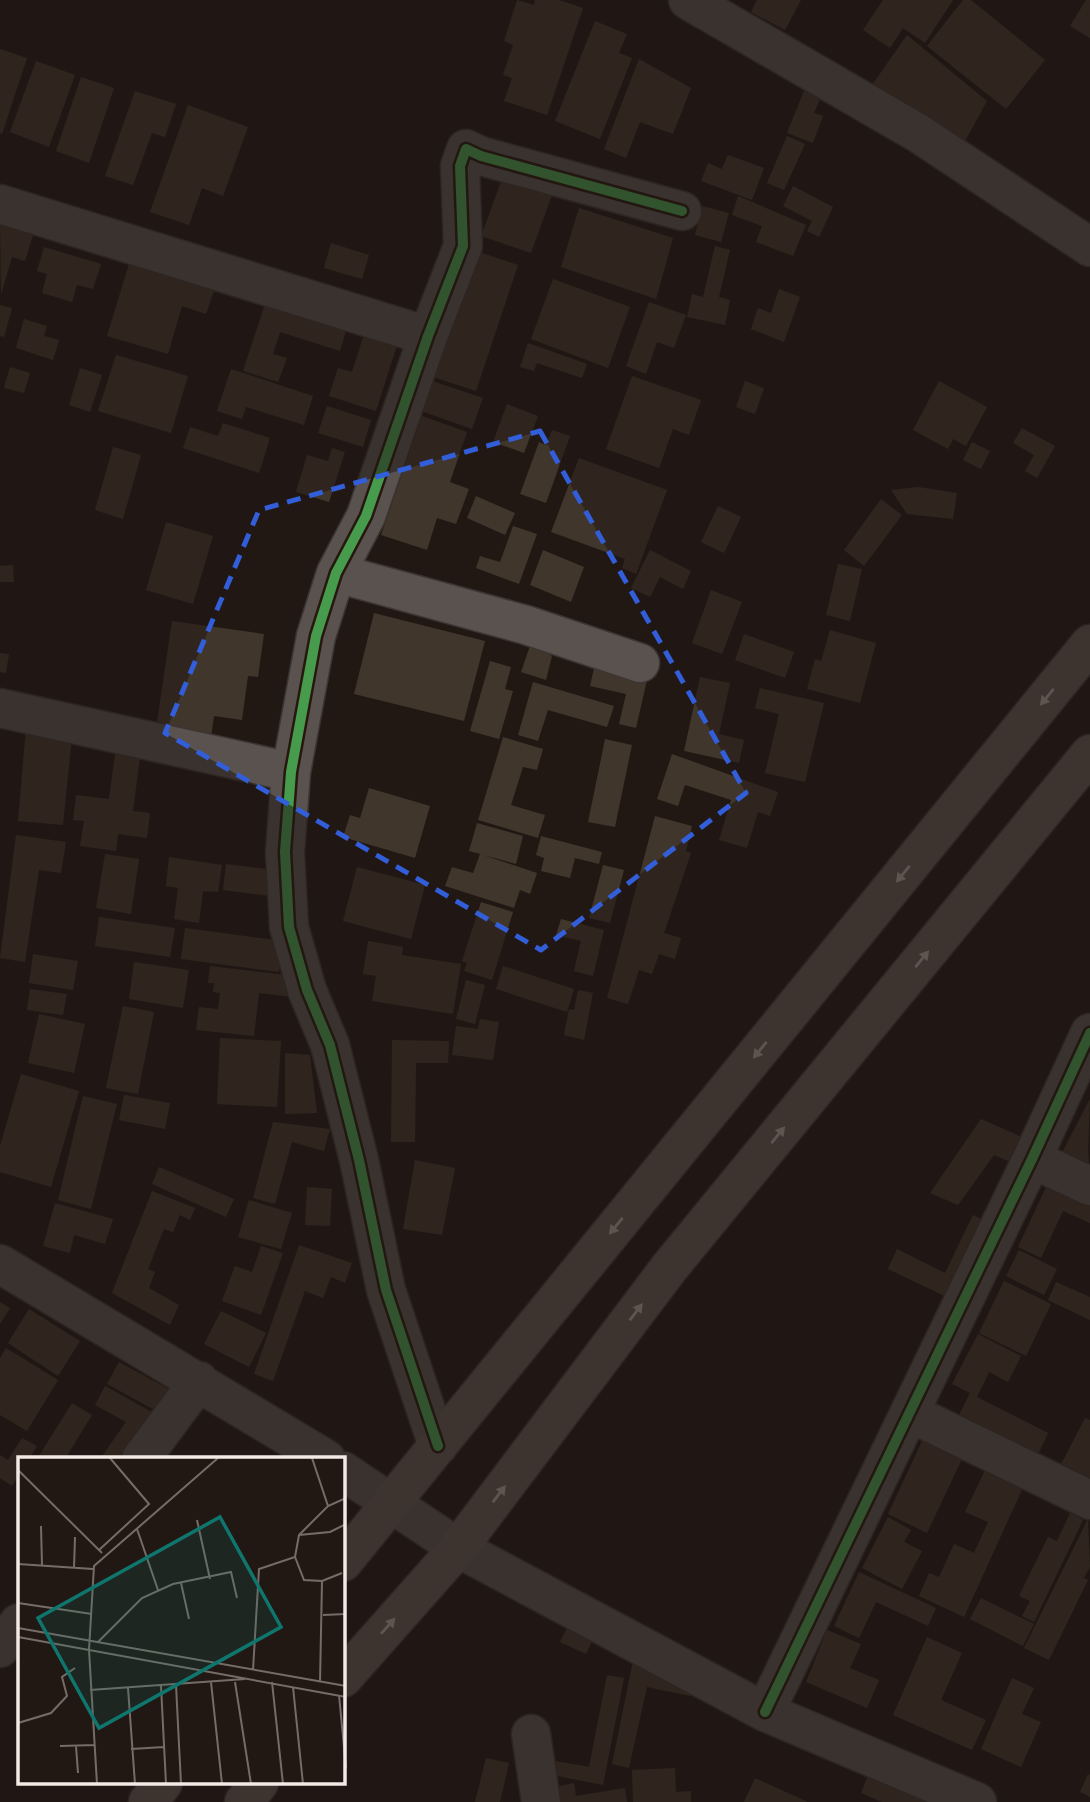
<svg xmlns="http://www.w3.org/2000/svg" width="1090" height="1802" font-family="Cabin,sans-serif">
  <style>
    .building { fill: #41362c }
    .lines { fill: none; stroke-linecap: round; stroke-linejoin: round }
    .minor-casing { stroke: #3c3533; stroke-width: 41 }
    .major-casing { stroke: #3c3533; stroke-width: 41 }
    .minor { stroke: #59524f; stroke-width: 38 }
    .major { stroke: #615450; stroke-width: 38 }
    .cycleway-casing { stroke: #27170e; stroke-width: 15 }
    .cycleway { stroke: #469c4c; stroke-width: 10 }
    .oneway { fill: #aa9e9a }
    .marked { fill: none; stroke: #325ed9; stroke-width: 5; stroke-dasharray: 14 9; stroke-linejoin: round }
    .inset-road { fill: none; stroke: #756c67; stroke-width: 2 }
    .view { fill: #0f766e; fill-opacity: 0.15; stroke: #0f766e; stroke-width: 3.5 }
    .inset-edge { fill: none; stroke: #f4e9e3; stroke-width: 3.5 }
  </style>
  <rect width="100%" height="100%" fill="#211814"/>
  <!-- building -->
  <path class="building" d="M517,0l17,5 1,-5h24l24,8 -36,107 -43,-14 8,-23 -9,-3 10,-30 -9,-4z
    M757,0h44l-16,30 -34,-18z
    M883,0h70l-28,43 -22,-15 -13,20 -27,-18z
    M963,0h8l74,60 -39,49 -79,-63z
    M1086,0h4v38l-20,-12z
    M595,21l32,13 -8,19 13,5 -32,81 -45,-18z
    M907,35l80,66 -22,40 -95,-53z
    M0,49l27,9 -25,76 -2,-1z
    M639,59l52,29 -18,46 -33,-12 -14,36 -22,-9z
    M36,61l39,14 -26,72 -39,-15z
    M81,77l33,11 -25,75 -33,-12z
    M808,81l17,6 -11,26 9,3 -10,27 -26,-10z
    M135,91l41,13 -11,33 -13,-4 -19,52 -28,-9z
    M188,105l60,22 -25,69 -21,-8 -13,37 -39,-13z
    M787,136l18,8 -21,46 -17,-7z
    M728,155l36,13 -12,32 -51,-19 7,-18 14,6z
    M504,174l49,18 -22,61 -50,-17z
    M793,186l40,21 -14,30 -12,-6 5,-10 -29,-15z
    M738,196l68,29 -13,31 -37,-14 6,-16 -30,-11z
    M702,206l27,7 -8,29 -26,-7z
    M579,208l94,30 -17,61 -95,-32z
    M0,222l34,10 -9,29 -13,-4 -11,37z
    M331,243l38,12 -7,24 -38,-11z
    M715,246l15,4 -11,47 11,3 -5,25 -38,-8 5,-23 11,3z
    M44,247l57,17 -8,25 -16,-4 -5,17 -30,-9 5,-19 -10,-3z
    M476,251l42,14 -42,126 -43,-14z
    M129,264l85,26 -8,24 -24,-8 -14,48 -61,-18z
    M553,279l77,28 -22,61 -77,-29z
    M779,289l21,8 -16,45 -33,-13 7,-21 13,5z
    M266,301l81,26 -7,24 -60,-19 -7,22 14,4 -9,24 -35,-11z
    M649,302l37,13 -12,33 -17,-6 -11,32 -20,-8z
    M0,305l12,3 -8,29 -4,-1z
    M24,319l23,7 -3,10 15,4 -6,20 -37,-12z
    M366,328l33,11 -23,72 -47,-15 9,-28 14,4z
    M528,343l59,21 -5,14 -45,-15 -3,8 -14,-4z
    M116,355l72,21 -17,57 -73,-22z
    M10,367l20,6 -6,20 -20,-5z
    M80,368l22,7 -12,37 -21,-7z
    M231,369l82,27 -9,29 -58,-18 -4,12 -25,-8z
    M632,376l69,24 -12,35 -16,-6 -14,39 -53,-19z
    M432,381l51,17 -11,31 -51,-18z
    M745,381l19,7 -9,26 -19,-7z
    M939,381l48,26 -21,39 -13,-7 -5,10 -35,-19z
    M507,404l31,12 -14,37 -31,-11z
    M327,406l44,14 -8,27 -45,-14z
    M422,416l45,16 -17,50 19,7 -13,35 -19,-6 -10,32 -46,-15z
    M223,423l47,15 -11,35 -76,-25 7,-21 28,9z
    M1022,428l33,18 -18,32 -12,-7 9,-16 -21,-12z
    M552,430l18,6 -24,67 -26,-9 19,-52 7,3z
    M972,442l18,9 -9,18 -18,-9z
    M113,447l28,8 -18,64 -28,-9z
    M332,448l13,4 -16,50 -33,-10 11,-37 21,6z
    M579,458l88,32 -31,84 -14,-6 3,-9 -74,-27z
    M918,487l39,6 -4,26 -46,-5 -16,-24z
    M476,496l39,17 -10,22 -38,-17z
    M881,499l21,16 -38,51 -20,-16z
    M718,506l23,11 -17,36 -23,-11z
    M166,522l47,14 -20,68 -47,-14z
    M513,526l24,8 -18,50 -43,-16 4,-12 20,6z
    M543,550l41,17 -13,35 -41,-17z
    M650,550l41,21 -8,18 -23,-12 -10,20 -19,-9z
    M838,564l24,5 -12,52 -24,-6z
    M13,565l1,17h-14v-16z
    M711,590l31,12 -20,52 -30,-11z
    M374,613l111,28 -21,80 -110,-27z
    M172,621l92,13 -6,43 -10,-1 -6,44 -28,-4 -3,21 -55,-8z
    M830,630l46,13 -16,60 -53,-14 8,-30 6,2z
    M744,634l50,18 -9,26 -50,-18z
    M532,640l20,16 -6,24 -25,-8z
    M0,653l9,1 -3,19 -6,-1z
    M490,661l21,6 -6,22 8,2 -14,48 -29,-8z
    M594,668l53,12 -11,48 -17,-4 7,-30 -36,-8z
    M700,677l30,6 -11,51 25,6 -5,23 -55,-12z
    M533,682l81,24 -7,21 -59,-17 -10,31 -20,-6z
    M760,688l64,15 -19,79 -40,-9 14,-59 -24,-6z
    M26,728l46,8 -9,89 -45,-4z
    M503,737l40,12 -6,21 -14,-3 -12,38 34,10 -7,23 -60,-18z
    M605,739l27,6 -17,82 -27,-5z
    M115,754l25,3 -7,54 17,2 -3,25 -29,-4 -2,17 -36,-5 4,-25 -11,-1 3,-25 33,4z
    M672,754l106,38 -8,24 -12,-4 -11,36 -28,-8 12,-40 -46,-15 -7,21 -21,-7z
    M369,788l61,18 -15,52 -72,-21 7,-22 10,3z
    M655,816l37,10 -6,25 5,2 -27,80 17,5 -6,21 -16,-5 -7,20 -13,-4 -11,34 -21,-6z
    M477,823l46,13 -7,28 -33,-9 54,18 -7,21 -10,-4 -6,18 -69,-22 7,-19 21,6 7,-19 -11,-3z
    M16,835l50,7 -5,31 -22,-3 -14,92 -25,-4z
    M541,836l61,16 -3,12 -24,-6 -5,20 -29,-7 3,-13 -8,-3z
    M105,854l34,5 -8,55 -35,-6z
    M169,857l53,8 -4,27 -15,-1 -4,32 -25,-4 4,-31 -12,-2z
    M226,864l55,7 -3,26 -55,-7z
    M603,865l21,5 -14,53 -21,-5z
    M357,867l68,18 -14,54 -68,-18z
    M481,902l32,10 -21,68 -28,-9 3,-8 -5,-2z
    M99,917l76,11 -5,29 -75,-11z
    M561,919l43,11 -11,46 -19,-5 7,-30 -25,-6z
    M185,928l98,13 -4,31 -98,-13z
    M368,941l35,6 -1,8 59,9 -8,50 -81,-13 4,-25 -13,-2z
    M33,954l45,7 -5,29 -44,-7z
    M134,962l55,8 -6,38 -54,-9z
    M210,966l85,10 -2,21 -34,-4 -5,43 -58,-6 3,-23 19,2 2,-16 -7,-1 1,-9h-6z
    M503,966l71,23 -7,23 -71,-23z
    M466,980l19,5 -10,39 -19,-5z
    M30,989l37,5 -4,21 -36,-5z
    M578,990l15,3 -9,47 -20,-5 5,-26 5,1z
    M123,1006l31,6 -16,82 -32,-6z
    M39,1014l46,10 -11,49 -46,-10z
    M480,1019l19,3 -6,38 -41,-5 4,-29 22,3z
    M220,1038l61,3 -4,66 -60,-3z
    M392,1040l57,1 -1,22h-32l-1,79h-24z
    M285,1053l25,2 7,58 -32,1z
    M21,1074l58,17 -28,96 -51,-15v-26z
    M124,1095l46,8 -5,26 -46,-9z
    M83,1096l34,8 -26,105 -33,-9z
    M1090,1099l-2,52 2,26 -32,-17z
    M981,1119l50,22 -12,25 -25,-11 -36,50 -28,-12z
    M273,1122l57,7 -6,22 -32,-9 -17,62 -22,-6z
    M415,1160l40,8 -13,67 -39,-6z
    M159,1167l75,32 -8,18 -74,-33z
    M1048,1183l42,20v20l-27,-12 -22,47 -23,-11z
    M307,1187l25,2 -2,37 -25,-1z
    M152,1191l43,17 -5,12 -10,-5 -7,17 -9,-3 -16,40 7,3 -6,16 30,17 -9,20 -58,-32z
    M249,1200l43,13 -11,36 -43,-12z
    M55,1203l58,16 -8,25 -31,-9 -4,18 -27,-7z
    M973,1215l17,8 -37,77 -65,-31 9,-20 48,24z
    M299,1245l53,18 -7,20 -14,-6 -8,21 -18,-7 -32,90 -19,-7z
    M261,1246l22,7 -22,62 -39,-14 13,-35 17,6z
    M1019,1250l38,19 -13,26 -38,-19z
    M1004,1281l47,23 -25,52 -47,-23z
    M1056,1282l34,15v23l-42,-20z
    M0,1302l10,6 -10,16z
    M29,1309l51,32 -22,35 -50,-33z
    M221,1311l45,22 -17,34 -45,-23z
    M978,1334l43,22 -13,26 -19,-10 -12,25 71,36 -15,32 -79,-40 16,-32 -18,-9z
    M6,1348l52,32 -31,51 -27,-16v-57z
    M119,1362l55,30 -12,22 -55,-30z
    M105,1386l54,30 -30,43h-29l26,-37 -31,-17z
    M72,1403l20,12 -27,44h-28z
    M1085,1418l5,2v76l-36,-18z
    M22,1438l15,8 -8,13h-10v16l-7,11 -12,-8v-23l8,5z
    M923,1439l40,18 -36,76 -39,-19z
    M987,1466l38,17 -61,134 -45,-21 10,-23 10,4 15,-33 20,9 14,-31 -23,-10z
    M1070,1513l13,7 -49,102 -12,-6 8,-15 -11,-5 29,-59 9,4z
    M888,1517l23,13 -7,12 18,9 -20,38 -40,-21z
    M1088,1519l2,48 -6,11 4,2 -39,80 -25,-12z
    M859,1572l77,36 -8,18 -52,-24 -17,36 -25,-12z
    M981,1598l53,26 -11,22 -53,-27z
    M568,1626l26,11 -8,17 -26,-12z
    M827,1630l34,14 -11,24 29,12 -12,28 -61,-26z
    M927,1637l35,16 -21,47 45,20 -14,30 -79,-35z
    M633,1661l61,14 -4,21 -43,-9 -18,81 -17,-4z
    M607,1675l17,3 -21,107 -56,-11 3,-14 39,7z
    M1012,1678l22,10 -12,26 19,8 -20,45 -40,-18z
    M486,1758l23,5 -9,39h-25z
    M872,1765l56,37h-46l-21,-9z
    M675,1768l1,24 15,-1v11h-58l-1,-32z
    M1088,1774l2,1v22l-10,-5z
    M755,1778l53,24h-64z
    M574,1783l2,13 49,-8 2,14h-73l-3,-14z"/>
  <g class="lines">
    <defs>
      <path id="minor" d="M688,0l230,133 172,114
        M0,204l428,132
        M336,573l190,52 114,38
        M0,708l291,64
        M1032,1159l58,27
        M0,1264l326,195
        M910,1413l180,87
        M438,1446l-52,-156 -27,-130 -29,-115 -23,-55 -18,-63 -4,-75 6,-80 25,-136 20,-63 30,-57 62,-180 35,-90 -3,-80 6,-17 15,7 201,55
        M141,1459l58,-78
        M343,1471l115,77 307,164 212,90
        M0,1648l19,-25
        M765,1712l267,-553 58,-126
        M531,1734l10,68"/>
      <path id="major" d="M343,1562l747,-918
        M343,1678l115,-130 211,-280 421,-514
        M148,1802l15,-19
        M244,1802l15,-19"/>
    </defs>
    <!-- minor casing -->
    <use href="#minor" class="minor-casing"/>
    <!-- major casing -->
    <use href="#major" class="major-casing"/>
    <!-- minor -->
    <use href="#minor" class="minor"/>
    <!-- major -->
    <use href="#major" class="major"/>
    <defs>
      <path id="cycleway" d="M438,1446l-52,-156 -27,-130 -29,-115 -23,-55 -18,-63 -4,-75 6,-80 25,-136 20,-63 30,-57 62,-180 35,-90 -3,-80 6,-17 15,7 201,55
        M765,1712l267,-553 58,-126"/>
    </defs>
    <!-- cycleway casing -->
    <use href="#cycleway" class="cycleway-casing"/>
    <!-- cycleway -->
    <use href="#cycleway" class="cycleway"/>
  </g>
  <!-- one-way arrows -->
  <defs><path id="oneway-solid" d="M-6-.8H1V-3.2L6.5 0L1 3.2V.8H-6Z" transform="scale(1.75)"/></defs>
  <g class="oneway">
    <use href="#oneway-solid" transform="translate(1047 697) rotate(129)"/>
    <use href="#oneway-solid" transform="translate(903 874) rotate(129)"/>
    <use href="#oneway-solid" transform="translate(922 959) rotate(-51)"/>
    <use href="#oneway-solid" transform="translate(760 1050) rotate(129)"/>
    <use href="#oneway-solid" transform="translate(778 1135) rotate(-51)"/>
    <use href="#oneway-solid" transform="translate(616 1226) rotate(129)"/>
    <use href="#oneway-solid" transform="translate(636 1312) rotate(-53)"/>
    <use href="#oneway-solid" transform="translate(499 1494) rotate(-53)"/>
    <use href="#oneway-solid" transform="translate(388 1626) rotate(-48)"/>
  </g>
  <!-- marked area -->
  <path d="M0 0H1090V1802H0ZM540,431l206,362 -205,157 -376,-217 94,-223z" fill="#211814" fill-opacity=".55" fill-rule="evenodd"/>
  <path class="marked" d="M540,431l206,362 -205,157 -376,-217 94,-223z"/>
  <!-- overview -->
  <g transform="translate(18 1457)">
    <rect width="327" height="327" fill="#211814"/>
    <path class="inset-road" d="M294,1l16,48M0,13l84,83M179,63l13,59M23,69l1,39M119,72l21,61M281,78l31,-3 16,-8M81,93l50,-46 -39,-46M277,100l9,23 18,1 20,-8M0,107l75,5M56,111l1,-31M163,126l8,36M0,146l74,11M305,158l23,-1M0,171l328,58M0,180l328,60M80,185l44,-44 31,-14 58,-12 6,26M235,213l6,-101 36,-12 4,-22 29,-29 18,-8M193,225l11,102M217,225l16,102M254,225l11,102M302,225l2,-101M158,228l5,99M143,229l5,98M275,230l10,97M110,231l7,96M72,233l155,-11M321,238l7,73M0,266l33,-10 16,-17 -5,-19 13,-9M42,289l35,-1M58,289l2,27M113,292l33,-2M79,327l-8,-134 5,-84 124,-108"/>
    <path class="view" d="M202,60l61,110 -182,101 -61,-110z"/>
    <rect width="327" height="327" class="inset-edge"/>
  </g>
</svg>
